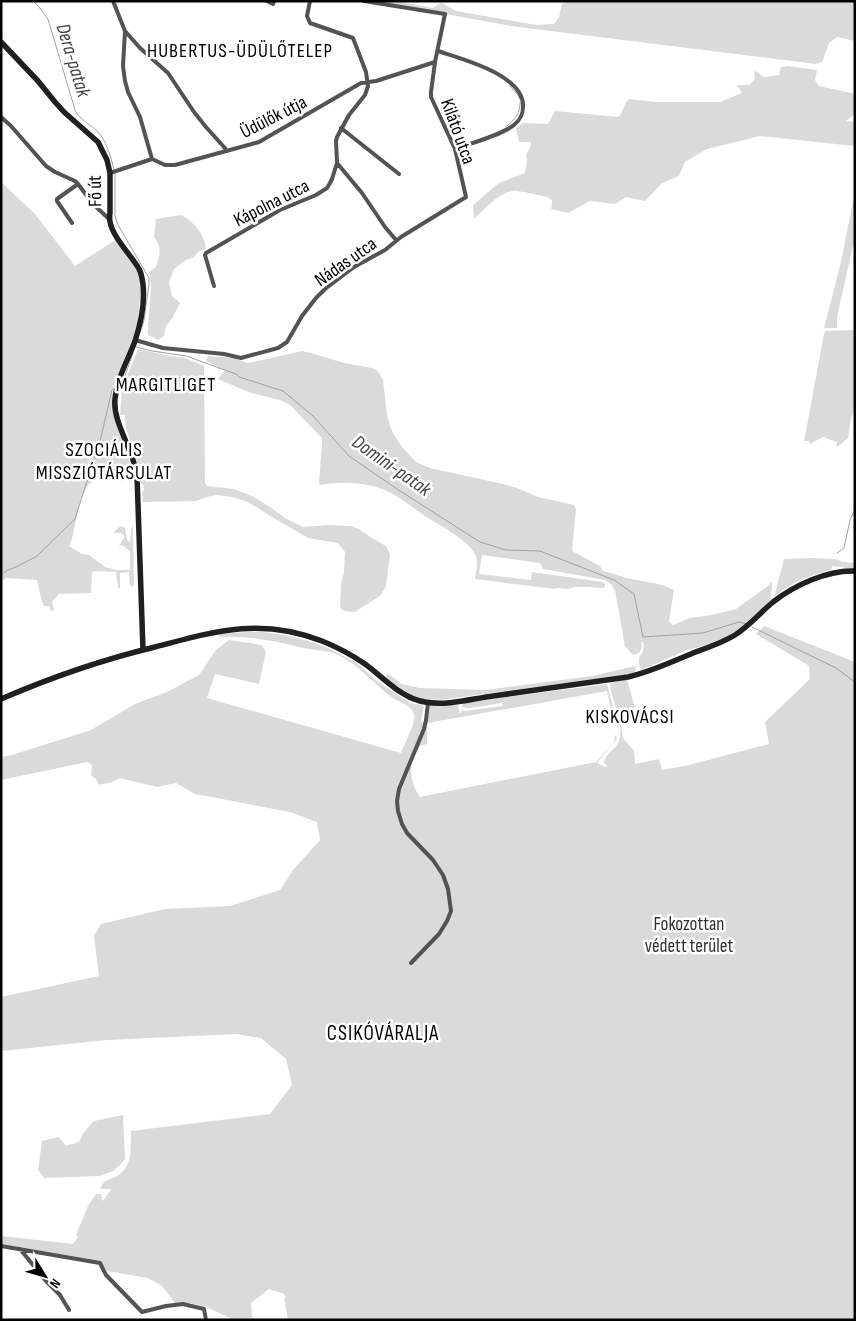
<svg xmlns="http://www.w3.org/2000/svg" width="856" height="1321" font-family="'Sofia Sans Condensed',sans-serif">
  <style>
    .green { fill: #dadada }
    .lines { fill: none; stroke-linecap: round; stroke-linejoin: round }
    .stream { stroke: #a1a1a1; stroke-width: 1 }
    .street { stroke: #535353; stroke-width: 4 }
    .secondary { stroke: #202020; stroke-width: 5.5 }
    .labels { text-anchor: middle; stroke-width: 5; stroke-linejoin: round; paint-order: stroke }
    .street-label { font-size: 19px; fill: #000; stroke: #fff }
    .park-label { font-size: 19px; fill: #313131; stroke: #fff }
    .neighbourhood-label { font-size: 20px; letter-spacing: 1px; fill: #000; stroke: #fff }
    .water-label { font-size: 20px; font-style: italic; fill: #424242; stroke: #fff }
    .quarter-label { font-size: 21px; letter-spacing: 1px; fill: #000; stroke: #fff }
  </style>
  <rect width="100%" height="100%" fill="#fff"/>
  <!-- green -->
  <path class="green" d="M375,1h21l37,7 7,-5 4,1 12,7 80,14 18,-1 5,-7 3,-13 5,-3h288v40l-18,-4 -8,6 -7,19 -6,2 -305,-38z
    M788,66l29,4 -2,10 4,6 36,8v20l-9,7 9,1v24l-95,-10 -53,13 -22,13 -6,14 -17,7 -17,18 -19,-4 -11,7 -25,-3 -22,12 -17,-4 1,-6v-3l-5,-3c-10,-2 -21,-5 -31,-6 -15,-1 -32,19 -42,28l-1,-14 26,-22 26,-10 2,-13 -1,-5 4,-7 1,-6h-12l-3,-14 7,-5 25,1 7,-13 63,6c6,-5 5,-13 11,-18l28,3h63l22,-9 -5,-8h12l6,-6 -1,-9 10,7 15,-2 2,-8z
    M1,182l34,32 40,52 42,-27 19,29 5,11v13l-4,35 -25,63 2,20 20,66 -11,6c-4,-1 -10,-5 -14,-5 -36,-1 -29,48 -40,69l13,8 7,1 16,12 12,3h13v-19l-8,-6 -3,1 5,-8v-2l-3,-3h-8l7,-7 5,2 2,12 3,2 1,-13 2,-3 1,59 -2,2 -2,-2 -1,-13 -9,1v15h-2l-2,-16 -22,-1 -2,1 -1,21 -32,1 -7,8 2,8 -3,1 -2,-5h-5l-3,-8 -4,-18 -31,-2 -5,3z
    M855,192v54h-2l-16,71v11h-13l16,-62z
    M181,215c14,8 23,18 25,34l-7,2 -6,7 -7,2 -12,9 -5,13 3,14 8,7 -7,14 -7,9 -2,10 -6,4 -10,-5c-1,-21 6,-42 1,-63l7,-5c4,-10 6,-21 -2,-30l2,-18z
    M855,330v76l-4,13 -3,19 -12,10 1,-6 -14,-5 -13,7 -1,-3h-5l20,-107 1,-3z
    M138,349l32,7 15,2 19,8 14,13 7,-9 -19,-9 2,-5 25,2 15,5 54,-12 9,2 33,10 28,5 6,3 5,9 4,35 3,11 4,9 8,12 14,15 14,6 73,16 14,4 21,9 36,8 2,4 -4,42 28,15 3,5c10,2 19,6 28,8 15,3 30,4 43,11l-5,31 4,4 17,-7 22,-3 24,-6 33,-24 3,-4v6l-2,14 -31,28 -13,8 -18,8 -21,5 -46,20c-1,-3 -2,-5 -2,-8 -1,-8 7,-9 4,-19l-2,-1 1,4 -2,6 -6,3 -2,-1 -7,-8 -10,-55 -3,-6 -7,-5 -62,-11 -3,-6 -58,-8 -3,19 52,6 1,-8 70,10 3,2v3l-2,1 -15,-1h-13l-7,2 -12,-1 -1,1 -80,-10c1,-7 3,-16 1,-23 -8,-17 -36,-30 -51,-40 -14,-9 -27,-21 -43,-27 -18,-7 -43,-8 -61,-4l-2,-2 3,-40v-5l-32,-33 -10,-5 -29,-7 -33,-14 -14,-13 1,117 2,3 27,3 18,7 18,11 15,11 18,9 25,-2 23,1 8,3 13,9 14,8 4,8 -4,32 -5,9 -26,17 -10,-1 -3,-1 -2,-5 1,-21 3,-12 1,-20 -7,-9 -30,-5 -36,-21 -24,-15 -16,-5 -15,-2 -10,2 -11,4 -53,1 -1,-10 2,-2v-4l-3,-3 -2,-14 -13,-41 -1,-13h-5l2,-26z
    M810,558l25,1 9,3 11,1v6h-11v-2l-12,-1v3l-33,11 -10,6 -15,11 10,-38z
    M764,626l91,36v658h-567l-4,-22h2l-2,-4 -15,-5 -18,14 1,13 2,4h-19l-31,-14 -15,-3h-14l-13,-17 -14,-8 -41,-7 -7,-8 -99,-19v-8l72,8 5,-7 -2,-2 12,-29 8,-12h5l1,5 1,2 8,-12h-11c4,-9 6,-8 15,-12 19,-10 15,-28 16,-46l139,-17 22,-29 -6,-26 -25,-21 -25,-4 -129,6 -106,11v-54l98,-21 -5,-40 7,-12 64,-15 65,-3 50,-16 13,-20 27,-30 -3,-18 -27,-10 -95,-18 -19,-11 -19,4 -37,-9 -8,4 -13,3 -3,-6 -5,-4 1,-10 -5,-3 -86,18v-23l11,-2 79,-25 44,-26 32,-12 32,-17 17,-25 13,-10 33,5 4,7 -7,32 -44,-10 -8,24 194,55c3,-9 16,-31 13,-39 -3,-10 -17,-12 -24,-18 -18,-14 -33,-33 -54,-42 -9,-4 -18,-3 -27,-5 -12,-2 -24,-6 -37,-8 -17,-3 -36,-5 -53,-4l1,-3 27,-2h16l22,3 27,7 16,6 29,15 20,18 33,22 12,2 2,2 -3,14 3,2 4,-17 3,-1 25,-1 2,2 2,8 2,-4 3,1 38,-5 -1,-3 -33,5 -7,-1 1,-4 144,-19 7,27 -2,3 -5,-23 -179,32 -1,2v19l-7,2c-2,5 -7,10 -8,15 -3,13 1,26 8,36l176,-35 18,-20 1,-7 2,2 -1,3 -19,23 8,4 3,-1 -4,-3c1,-8 7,-11 12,-17 5,-6 5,-14 4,-21h1l2,13 11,13 1,13 24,-5 3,11 23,-4 84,-22 -4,-22 45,-43 -1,-13 -53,-32z
    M635,666l1,5 -4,3 -192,26 -17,-1 -11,-4 -26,-16 1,-6 15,11 18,4 65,2 107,-14z
    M627,679l8,29 -3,1 2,8 -14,4 -9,-30 -1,-8z
    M123,1115l2,44 -5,6 -7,6 -14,5 -55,2 -6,-8 4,-29 17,-4 7,9 13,-4 5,-10 10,-11z"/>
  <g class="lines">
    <!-- stream -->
    <path class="stream" d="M33,1l6,6 9,12 27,91c5,10 13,13 21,20 10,9 15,27 18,40
      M510,86l8,9 2,4
      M507,126c8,-7 13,-12 13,-23
      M115,173v43l3,9 31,53v6l-5,36 -2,7
      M136,347l16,4 34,5 50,18 3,3 44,14 30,25 36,40 48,33 83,53 26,8 34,1 74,29 20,14 9,43 60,-4 36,-11 8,2
      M125,376l8,-23
      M837,553l7,-5 6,-28 5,-11
      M1,575l5,-4 12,-5 19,-10 38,-37 26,-82 11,-47 2,-2
      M752,627l84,41 19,14"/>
    <!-- street -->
    <path class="street" d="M113,1l12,30 15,17 28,25 26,39 12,15 18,20 3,4
      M267,1l6,3 1,-3
      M125,31l-2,35 2,15 3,11 12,25 12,42
      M438,51c24,8 87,24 85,56 0,6 -3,13 -8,17 -10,10 -46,20 -60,25
      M1,117l10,9 35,40 9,6 20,9 3,3 15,20 16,15
      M341,128l58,46
      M337,163l25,30 23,34 11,13
      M110,173l42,-14 13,6h10l84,-23 102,-59 15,-2 59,-19
      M72,223l-15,-22v-2l21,-15
      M214,286l-9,-31 1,-2 74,-43 36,-15 11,-7 3,-5 2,-4 5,-16 -1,-22 1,-4 12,-22 16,-20 3,-9 -2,-14 -13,-34 -43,-15 -3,-7 3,-15
      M135,340l28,8 61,6 17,4 37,-10 9,-6 15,-26 14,-18 9,-9 29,-22 31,-17 16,-13 65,-40 -11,-48 -24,-52v-5l4,-30 10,-48 -81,-13
      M411,963l28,-29 8,-13 4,-10 -3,-22 -5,-14 -10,-15 -26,-27 -5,-9 -4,-13 -1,-10 2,-12 25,-60 2,-9 2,-17
      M1,1246l99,17 6,12 36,37 24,-6 17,-2 21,5 2,11
      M20,1249l26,32 14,14 9,15"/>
    <!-- secondary -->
    <path class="secondary" d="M1,42l37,39 17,21 9,10 34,30 9,18 3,13v40c-4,19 21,41 29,56 3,5 3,11 4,15 2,19 -2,39 -8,57 -7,19 -18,37 -20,58 -2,19 11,40 17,58 2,6 4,12 5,19l6,174
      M1,699c51,-22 100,-39 154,-52 60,-16 106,-30 167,-6 15,6 30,14 43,23 18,13 37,35 60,38 22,4 46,-3 68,-6 45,-6 90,-13 135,-19 22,-5 44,-15 65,-24 14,-5 29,-10 42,-18 14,-9 25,-22 38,-33 22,-17 54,-32 82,-31"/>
  </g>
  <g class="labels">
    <!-- street labels -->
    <g class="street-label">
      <text transform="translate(273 116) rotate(-27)" y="7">Üdülők útja</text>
      <text transform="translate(459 131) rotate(70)" y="7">Kilátó utca</text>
      <text transform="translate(94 191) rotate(-91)" y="7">Fő út</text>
      <text transform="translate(271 202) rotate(-27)" y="7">Kápolna utca</text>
      <text transform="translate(345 261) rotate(-35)" y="7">Nádas utca</text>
    </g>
    <!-- park labels -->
    <g class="park-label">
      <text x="689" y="930">Fokozottan<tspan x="689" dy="22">védett terület</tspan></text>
    </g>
    <!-- neighbourhood labels -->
    <g class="neighbourhood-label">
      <text x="240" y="57">HUBERTUS-ÜDÜLŐTELEP</text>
      <text x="166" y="391">MARGITLIGET</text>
      <text x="104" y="456">SZOCIÁLIS<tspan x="104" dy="23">MISSZIÓTÁRSULAT</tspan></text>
      <text x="630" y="723">KISKOVÁCSI</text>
    </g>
    <!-- water labels -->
    <g class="water-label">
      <text transform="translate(74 60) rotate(73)" y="7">Dera-patak</text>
      <text transform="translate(392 465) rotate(35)" y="7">Domini-patak</text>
    </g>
    <!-- quarter labels -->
    <g class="quarter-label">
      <text x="383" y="1040">CSIKÓVÁRALJA</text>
    </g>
  </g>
  <!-- border -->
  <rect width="856" height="1321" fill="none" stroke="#000000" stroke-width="5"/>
  <!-- north arrow -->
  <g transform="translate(45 1276) rotate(127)" stroke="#ffffff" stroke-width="4" paint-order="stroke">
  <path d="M0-4L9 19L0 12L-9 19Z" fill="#000000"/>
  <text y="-8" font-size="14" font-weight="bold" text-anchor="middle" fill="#000000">N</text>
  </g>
</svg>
